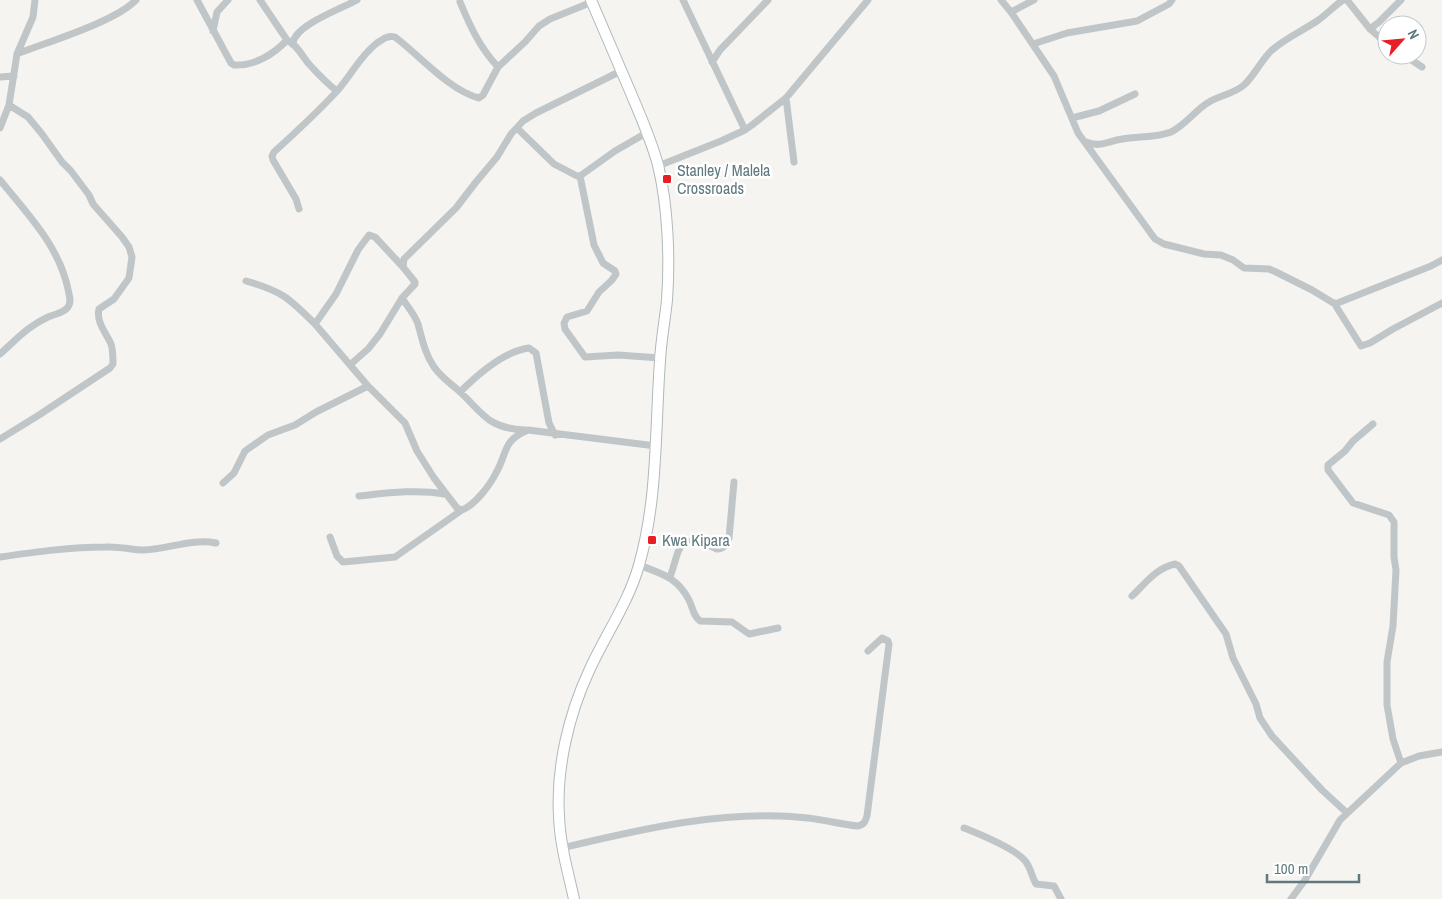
<svg xmlns="http://www.w3.org/2000/svg" width="1442" height="899" font-family="'Archivo Narrow',sans-serif">
  <style>
    .lines { fill: none; stroke-linecap: round; stroke-linejoin: round }
    .secondary-casing { stroke: #b0b9bb; stroke-width: 12 }
    .street { stroke: #c0c6c8; stroke-width: 7 }
    .secondary { stroke: #fff; stroke-width: 10 }
    .poi-dot { fill: #e81e27; stroke: #fff; stroke-width: 2 }
    .labels { text-anchor: middle; stroke-width: 5; stroke-linejoin: round; paint-order: stroke }
    .poi-label { font-size: 16px; fill: #5f797e; stroke: #fff; text-anchor: start }
  </style>
  <rect width="100%" height="100%" fill="#f5f4f1"/>
  <g class="lines">
    <defs>
      <path id="secondary" d="M574,899c-6,-27 -14,-54 -15,-83 -3,-48 10,-102 30,-145 16,-36 39,-67 50,-106 19,-66 16,-136 21,-204 1,-21 5,-41 7,-61 3,-42 1,-94 -9,-135 -7,-26 -18,-50 -28,-74 -13,-31 -26,-61 -39,-91"/>
    </defs>
    <!-- secondary casing -->
    <use href="#secondary" class="secondary-casing"/>
    <!-- street -->
    <path class="street" d="M197,0l34,63 3,2c21,1 40,-11 53,-25
      M260,0l27,40c10,5 14,14 21,23 9,10 18,20 29,28
      M683,0l62,130
      M1001,0l10,12 43,64 24,57 77,106 9,5 40,10 17,1 12,5 11,8 25,1 7,3 36,18 23,14 96,-38 11,-6
      M1347,0l23,29 17,15
      M460,2c10,24 20,46 38,65
      M1011,12l23,-12
      M1370,29l9,-7 22,-22
      M213,31l4,-19 11,-12
      M293,43c2,-18 48,-34 64,-43
      M1033,44l34,-11 70,-12 32,-17 3,-4
      M17,54c30,-12 98,-32 119,-54
      M1404,55l18,12
      M712,62l8,-12 48,-50
      M0,77l14,-1
      M786,98l8,64
      M1072,118l27,-7 36,-17
      M0,128l9,-23 8,-51 16,-37 2,-17
      M517,128l37,36 23,12h3l35,-25 33,-19
      M1086,142c14,6 22,-1 36,-3 15,-3 34,-1 49,-7 15,-7 24,-22 38,-30 11,-7 25,-8 35,-17 11,-10 17,-25 28,-35 14,-12 30,-19 45,-29 9,-6 17,-15 26,-21
      M658,166l63,-25 24,-11 7,-5 34,-27 82,-98
      M580,176l14,69 9,18 12,8 1,3 -4,6 -13,12 -12,19 -20,6 -3,6 1,6 20,28 33,-2 42,3
      M0,180c27,33 59,66 68,109 1,6 4,13 0,18 -4,6 -13,7 -20,10 -20,9 -32,23 -48,37
      M299,209l-3,-10 -23,-39 -1,-4 2,-4c22,-20 44,-40 64,-62 13,-15 23,-35 39,-47 6,-4 11,-8 18,-6 24,18 55,54 84,61l4,-3 15,-28 27,-25 14,-16 11,-7 42,-17
      M403,267l-28,-30 -6,-2 -11,15 -22,44 -21,30 53,62 37,37 12,28 17,27 23,30 5,2c13,-5 28,-25 34,-37 12,-21 6,-32 32,-43l128,16
      M246,281c36,10 43,17 69,43
      M402,298c5,8 13,17 16,26 4,15 7,30 16,43 7,10 16,16 25,24 25,23 28,37 66,39
      M1334,303l27,43 9,-3 23,-14 49,-26
      M351,364l17,-15 12,-15 22,-36 13,-14v-2l-12,-15 1,-8 52,-51 20,-26 21,-25 14,-23 12,-13 13,-8 85,-42
      M460,392c17,-17 44,-41 69,-44l7,5 13,70 6,12
      M0,439l39,-24 71,-47 3,-4c0,-7 0,-14 -2,-20 -5,-11 -15,-22 -12,-35l15,-10 15,-21 3,-21 -3,-10 -7,-10 -29,-33 -4,-9 -18,-24 -9,-9 -20,-28 -14,-17 -19,-12
      M223,483l11,-10 11,-22 23,-16 27,-10 21,-13 52,-26
      M359,496c28,-3 57,-7 85,-2
      M330,537l7,19 6,6 52,-5 67,-47
      M0,557c35,-5 70,-10 106,-10 13,-1 26,3 38,3 24,-1 49,-12 72,-7
      M639,565c23,9 38,12 50,35 4,8 4,16 11,21l32,1 17,12 29,-6
      M670,577c11,-30 6,-47 47,-28 8,0 9,-5 12,-11l5,-56
      M1132,596c13,-12 24,-28 43,-32l4,2 47,68 7,24 23,46 4,14 12,18 50,54 25,23
      M1401,763l18,-7 23,-4
      M964,828c15,6 53,21 62,34 5,7 6,15 10,22l18,2 7,13
      M562,848c80,-19 163,-39 246,-30 16,2 33,6 49,8 7,-1 8,-4 10,-10l22,-172 -1,-3 -6,-3 -14,13
      M1291,899l14,-19 35,-60 61,-57 -8,-24 -6,-34v-43l6,-36 3,-56 -2,-13v-35l-5,-7 -36,-12 -25,-33v-5l17,-14 8,-10 20,-17"/>
    <!-- secondary -->
    <use href="#secondary" class="secondary"/>
  </g>
  <!-- markers -->
  <g class="poi-dot">
    <rect x="662" y="174" width="10" height="10" rx="2.5"/>
    <rect x="647" y="535" width="10" height="10" rx="2.5"/>
  </g>
  <g class="labels">
    <!-- poi labels -->
    <g class="poi-label">
      <text x="677" y="176">Stanley / Malela<tspan x="677" dy="18">Crossroads</tspan></text>
      <text x="662" y="546">Kwa Kipara</text>
    </g>
  </g>
  <!-- north arrow -->
  <g transform="translate(1402 40) rotate(63)"><circle r="24" fill="#ffffff" stroke="#bfc9cb"/>
  <path d="M0-4L9 19L0 12L-9 19Z" fill="#e81e27"/>
  <text y="-8" font-size="14" font-weight="bold" text-anchor="middle" fill="#5f797e">N</text>
  </g>
  <!-- scale -->
  <path d="M1267 874v8h92v-8" fill="none" stroke="#5f797e" stroke-width="2.5"/>
  <text x="1274" y="874" font-size="15" fill="#5f797e" stroke="#ffffff" stroke-width="4" paint-order="stroke">100 m</text>
</svg>
